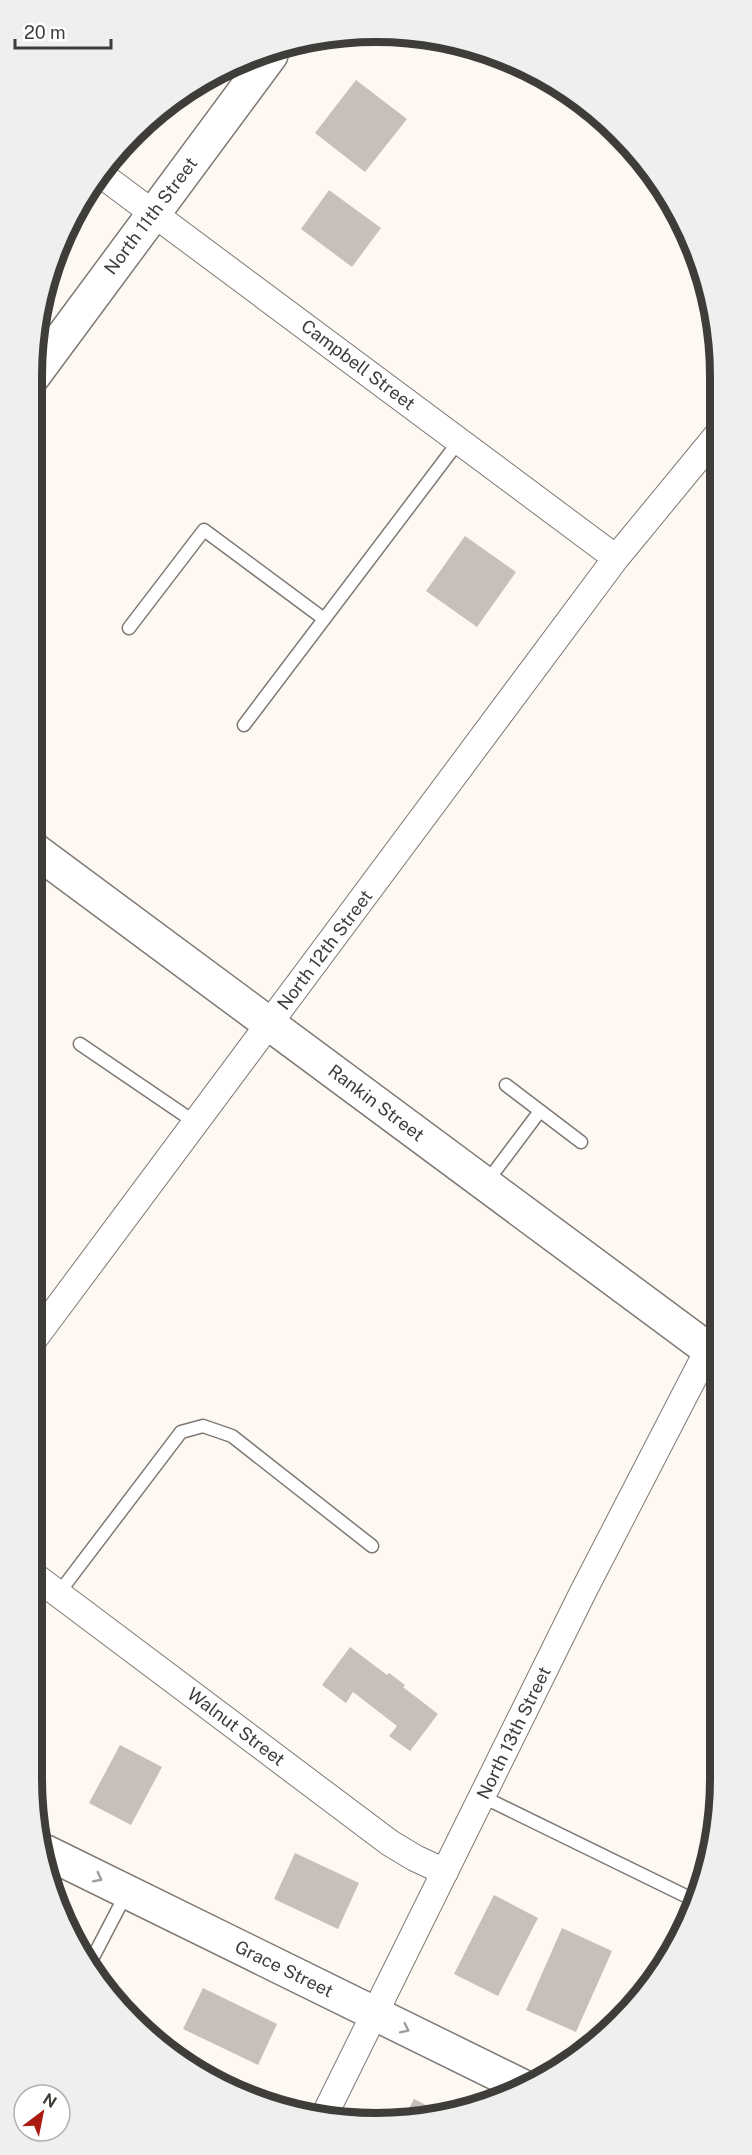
<svg xmlns="http://www.w3.org/2000/svg" width="752" height="2155" font-family="'Public Sans',sans-serif">
  <style>
    .building { fill: #c6c0bb }
    .lines { fill: none; stroke-linecap: round; stroke-linejoin: round }
    .lane-casing { stroke: #7f7975; stroke-width: 15 }
    .street-casing { stroke: #7f7975; stroke-width: 28 }
    .secondary-casing { stroke: #7f7975; stroke-width: 36 }
    .lane { stroke: #fff; stroke-width: 12 }
    .street { stroke: #fff; stroke-width: 26 }
    .secondary { stroke: #fff; stroke-width: 33 }
    .oneway { stroke: #9f9e9c }
    .labels { text-anchor: middle; stroke-width: 4.5; stroke-linejoin: round; paint-order: stroke }
    .street-label { font-size: 18px; fill: #3f3d3a; stroke: #fff }
    .rim { fill: none; stroke: #3f3d3a; stroke-width: 8 }
  </style>
  <rect width="100%" height="100%" fill="#fef8f3"/>
  <!-- building -->
  <path class="building" d="M356,80l51,39 -42,53 -50,-39z
    M329,190l52,38 -29,39 -51,-38z
    M465,536l51,36 -39,55 -51,-36z
    M350,1647l37,28 2,-2 16,12 -2,2 35,27 -28,37 -21,-15 8,-10 -44,-34 -7,11 -24,-18z
    M120,1745l42,22 -31,58 -42,-22z
    M295,1853l64,30 -21,46 -64,-30z
    M494,1895l44,23 -40,78 -44,-22z
    M562,1928l50,23 -36,81 -50,-22z
    M203,1988l74,36 -19,41 -75,-36z
    M414,2099l28,14 -37,3z"/>
  <g class="lines">
    <defs>
      <path id="lane" d="M129,628l75,-98 120,89
        M244,725l215,-284
        M80,1044l116,79
        M506,1085l75,57
        M486,1183l54,-72
        M58,1594l123,-162 22,-6 29,10 140,110
        M483,1797l211,103
        M90,1963l36,-69"/>
      <path id="street" d="M99,173l517,385
        M32,1342l584,-784 102,-124
        M32,1574l358,269 25,15 30,14
        M323,2118l260,-526 125,-242"/>
      <path id="secondary" d="M32,378l239,-323
        M32,848l688,510
        M46,1852l476,234"/>
    </defs>
    <!-- lane casing -->
    <use href="#lane" class="lane-casing"/>
    <!-- street casing -->
    <use href="#street" class="street-casing"/>
    <!-- secondary casing -->
    <use href="#secondary" class="secondary-casing"/>
    <!-- lane -->
    <use href="#lane" class="lane"/>
    <!-- street -->
    <use href="#street" class="street"/>
    <!-- secondary -->
    <use href="#secondary" class="secondary"/>
  </g>
  <!-- one-way arrows -->
  <defs><path id="oneway-chevron" d="M-2-3.5L2.5 0L-2 3.5" fill="none" stroke-width="1.6" stroke-linecap="round" stroke-linejoin="round" transform="scale(1.5)"/></defs>
  <g class="oneway">
    <use href="#oneway-chevron" transform="translate(98 1878) rotate(27)"/>
    <use href="#oneway-chevron" transform="translate(405 2029) rotate(26)"/>
  </g>
  <g class="labels">
    <!-- street labels -->
    <g class="street-label">
      <text transform="translate(151 216) rotate(-53)" y="6">North 11th Street</text>
      <text transform="translate(358 365) rotate(37)" y="6">Campbell Street</text>
      <text transform="translate(325 950) rotate(-53)" y="6">North 12th Street</text>
      <text transform="translate(376 1103) rotate(37)" y="6">Rankin Street</text>
      <text transform="translate(236 1727) rotate(37)" y="6">Walnut Street</text>
      <text transform="translate(514 1733) rotate(-64)" y="6">North 13th Street</text>
      <text transform="translate(284 1969) rotate(26)" y="6">Grace Street</text>
    </g>
  </g>
  <!-- crop -->
  <path d="M0 0H752V2155H0ZM376 42H376A334 334 0 0 1 710 376V1779A334 334 0 0 1 376 2113H376A334 334 0 0 1 42 1779V376A334 334 0 0 1 376 42Z" fill="#f0efef" fill-rule="evenodd"/>
  <path class="rim" d="M376 42H376A334 334 0 0 1 710 376V1779A334 334 0 0 1 376 2113H376A334 334 0 0 1 42 1779V376A334 334 0 0 1 376 42Z"/>
  <!-- north arrow -->
  <g transform="translate(42 2113) rotate(32)"><circle r="28" fill="#ffffff" stroke="#b2b1b0" stroke-width="1.5"/>
  <path d="M0-4.5L10 22L0 15L-10 22Z" fill="#ac1b12"/>
  <text y="-9" font-size="16" font-weight="bold" text-anchor="middle" fill="#3f3d3a">N</text>
  </g>
  <!-- scale -->
  <path d="M15 39v9h96v-9" fill="none" stroke="#3f3d3a" stroke-width="3"/>
  <text x="24" y="39" font-size="18" fill="#3f3d3a" stroke="#ffffff" stroke-width="4.5" paint-order="stroke">20 m</text>
</svg>
